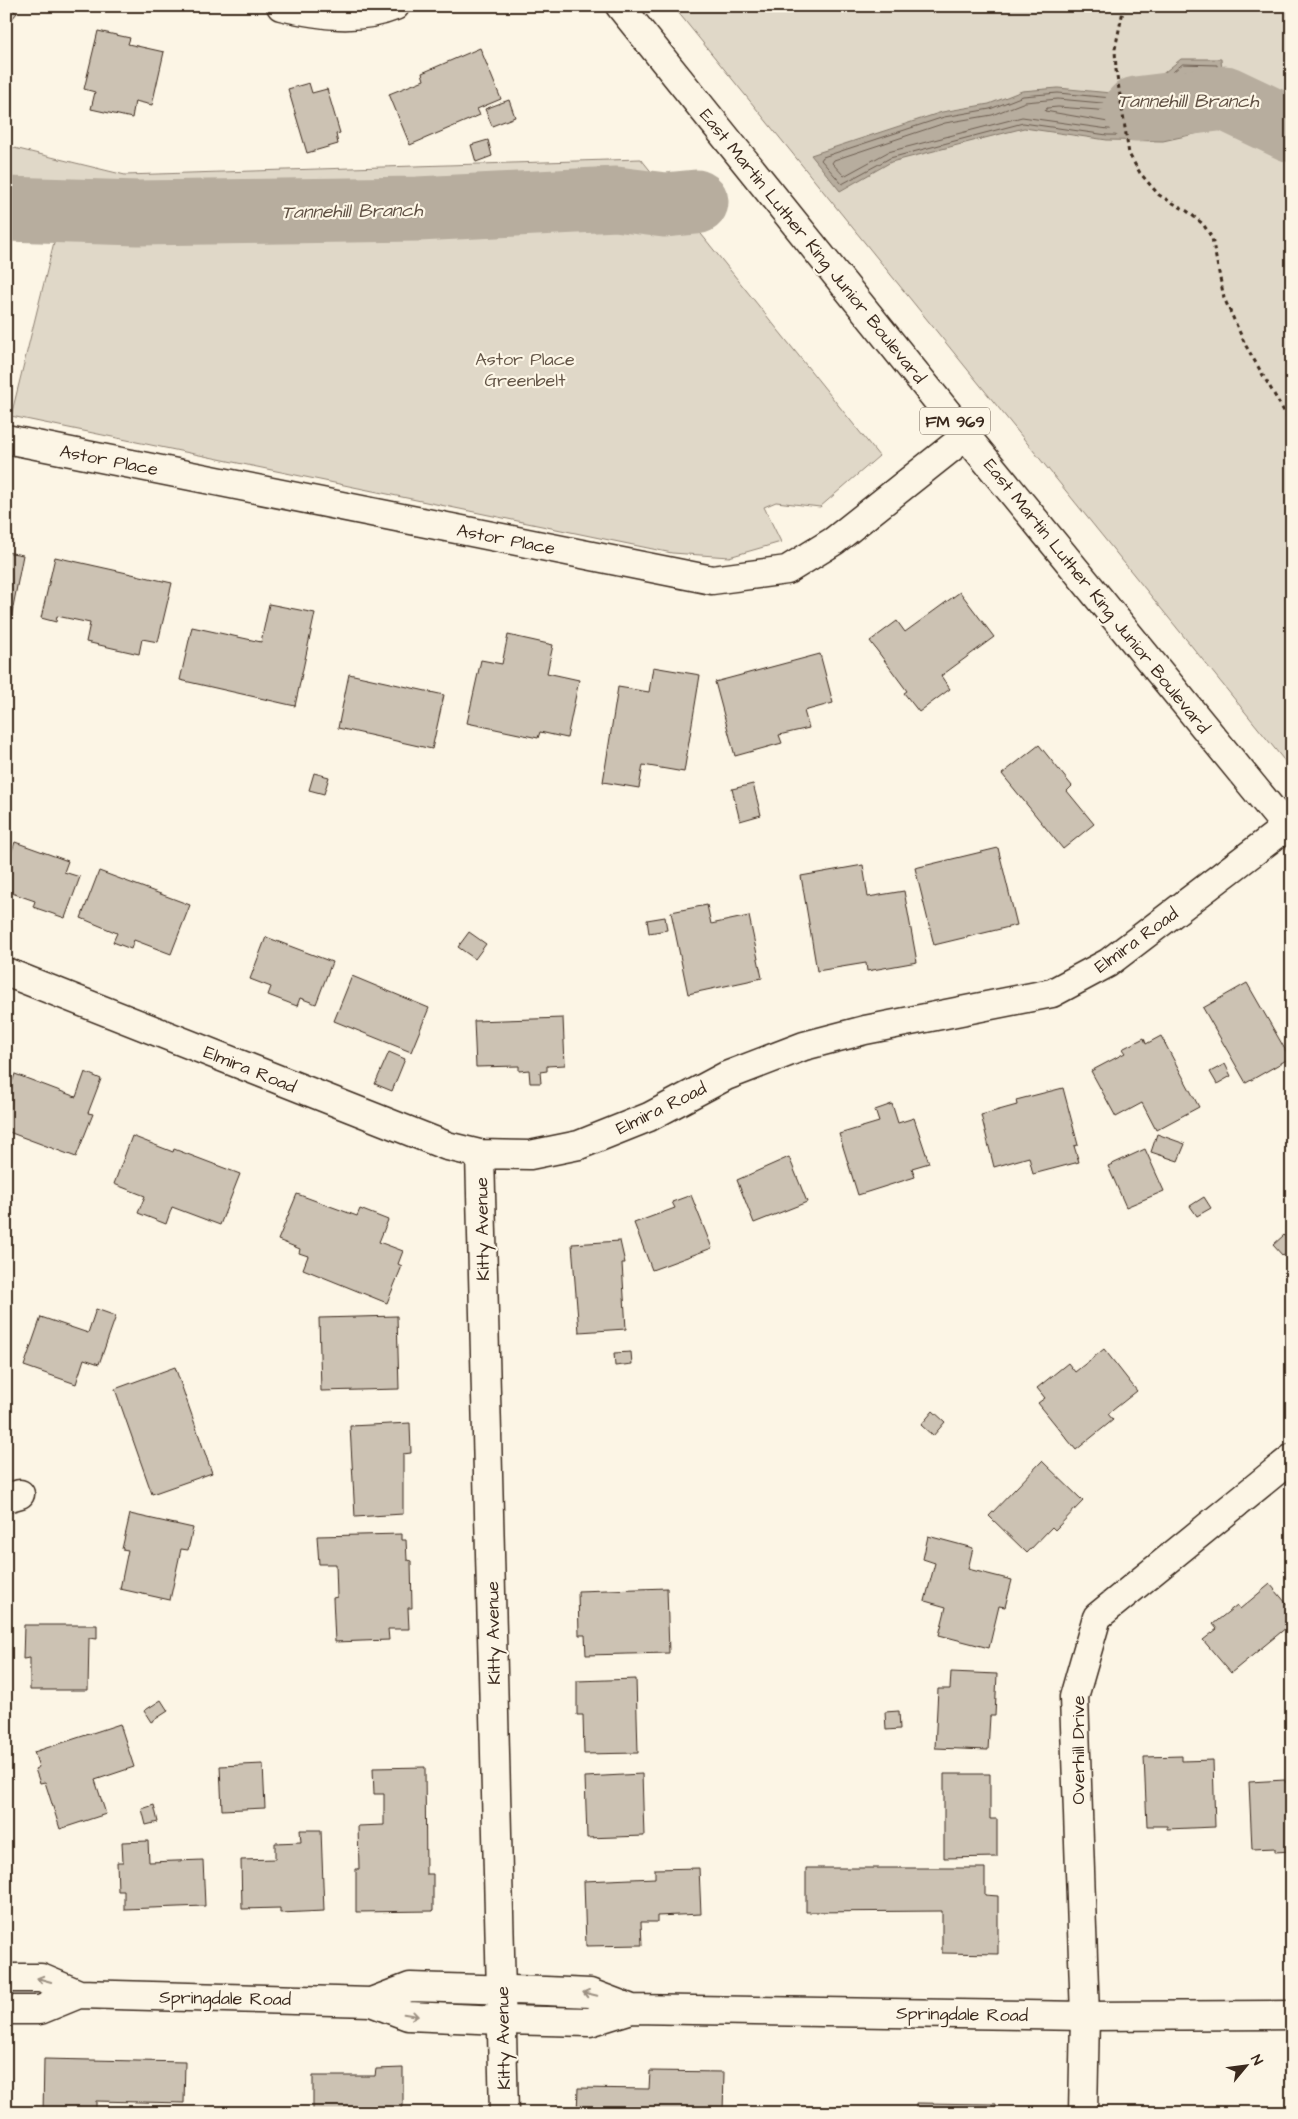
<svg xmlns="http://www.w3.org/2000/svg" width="1298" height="2119" font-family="'Architects Daughter',sans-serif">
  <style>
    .green { fill: #e0d8c8; stroke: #8e8173 }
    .water { fill: #b7ad9e; stroke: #85796b }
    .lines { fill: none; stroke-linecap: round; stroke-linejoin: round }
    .shore { stroke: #6d5e51; stroke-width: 1 }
    .river { stroke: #b7ad9e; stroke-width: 65 }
    .building { fill: #ccc2b3; stroke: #3b2a1e }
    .street-casing { stroke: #3b2a1e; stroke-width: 31 }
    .secondary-casing { stroke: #3b2a1e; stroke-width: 31 }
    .primary-casing { stroke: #3b2a1e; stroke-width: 31 }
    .path { stroke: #3b2a1e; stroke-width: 3; stroke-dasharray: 4 4; stroke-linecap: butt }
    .street { stroke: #fcf5e5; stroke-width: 28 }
    .secondary { stroke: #fcf5e5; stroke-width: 28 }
    .primary { stroke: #fcf5e5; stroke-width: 28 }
    .oneway { stroke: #9c9082 }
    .labels { text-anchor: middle; stroke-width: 4.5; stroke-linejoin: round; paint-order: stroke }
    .shield { fill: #fcf5e5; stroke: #75675a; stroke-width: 1 }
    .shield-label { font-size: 16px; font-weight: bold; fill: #3b2a1e }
    .street-label { font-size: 18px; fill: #3b2a1e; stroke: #fcf5e5 }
    .park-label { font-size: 18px; fill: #645648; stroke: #fcf5e5 }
    .water-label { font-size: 19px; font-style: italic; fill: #605144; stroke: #fcf5e5 }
  </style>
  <rect width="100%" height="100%" fill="#fcf5e5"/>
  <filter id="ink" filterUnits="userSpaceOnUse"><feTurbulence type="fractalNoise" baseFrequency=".02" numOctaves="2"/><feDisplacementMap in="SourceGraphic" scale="10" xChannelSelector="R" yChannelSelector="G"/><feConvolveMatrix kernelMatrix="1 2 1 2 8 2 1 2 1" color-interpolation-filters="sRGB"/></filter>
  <g filter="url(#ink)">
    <!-- green -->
    <path class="green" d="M673,6h619v764z
      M6,146l119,29 516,-16 238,297 -59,51 -44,-5 -12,5 17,35 -52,15 -57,-4 -661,-137 45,-182 -50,-1z"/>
    <!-- water -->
    <path class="water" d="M1181,59h40l5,68 -63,14 -56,-1 -83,-12 -133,34 -51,29 -29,-36 131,-43 47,-8 33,-13 36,-3 74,7 17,-10z"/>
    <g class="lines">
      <!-- shore -->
      <path class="shore" d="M1183,64l34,1 3,34v25l-58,12 -55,-1 -84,-12 -133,35 -48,26 -21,-24 2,-3 121,-40 46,-8 33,-13 35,-3 75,7 19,-11z
        M1209,70l2,3 3,44 -53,13 -53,-1 -86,-12 -134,35 -44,24 -12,-13 2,-3 111,-37 47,-8 33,-13 33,-3 77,7 21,-12 29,-23z
        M1188,78l16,1 1,34 -44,10 -53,-1 -63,-11 2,-3 11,-1 79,6 22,-12z"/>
      <!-- river -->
      <path class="river" d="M1136,109l89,-11 67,32
        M6,209l132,4 280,-4 198,-10 49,6 31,-3"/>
    </g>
    <!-- building -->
    <path class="building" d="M6,6l11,7 -11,13z
      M98,31l32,7 -2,6 36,8 -12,53 -17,-4 -3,17 -41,-9 4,-17 -11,-3z
      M480,48l21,51 -24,10 3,6 -70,30 -21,-51 35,-14 -2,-7z
      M309,83l3,10 15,-4 13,44 -4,1 2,10 -31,9 -19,-64z
      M509,100l6,17 -23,9 -7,-17z
      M488,140l4,16 -16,6 -5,-17z
      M6,552l17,3 -15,78 -2,-1z
      M55,557l117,26 -14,59 -16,-3 -3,15 -53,-12 4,-19 -33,-7 -1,6 -15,-4z
      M960,592l34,45 -53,39 9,13 -31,23 -15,-19 3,-2 -37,-50 27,-20 8,11z
      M269,604l46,9 -20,93 -115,-26 12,-53 69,15z
      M508,635l45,10 -6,28 32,7 -12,58 -27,-6 -2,6 -71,-15 14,-63 21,4z
      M820,654l13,49 -29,8 5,17 -30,7 3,8 -47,13 -20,-74z
      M653,667l47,8 -16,97 -41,-7 -4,23 -36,-6 15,-95 31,5z
      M349,674l95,21 -12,54 -94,-21z
      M1039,745l33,41 -5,5 27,33 -31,25 -61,-75z
      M314,773l15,4 -5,17 -15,-4z
      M753,784l8,31 -21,6 -8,-32z
      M15,842l53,19 -4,11 16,5 -15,41 -32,-11 2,-6 -29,-10v-23z
      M998,848l19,77 -83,20 -19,-77z
      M863,865l5,32 36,-6 13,71 -50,9 -1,-8 -49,8 -16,-95z
      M99,871l91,34 -19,49 -37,-14 -3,9 -18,-7 4,-9 -36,-15z
      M707,905l4,19 38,-8 13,62 -74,16 -17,-82z
      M665,917l2,13 -18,3 -2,-13z
      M469,932l17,12 -11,15 -17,-12z
      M266,937l66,25 -16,42 -16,-6 -3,8 -29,-11 3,-8 -21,-8z
      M352,976l77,32 -18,44 -77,-31z
      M1247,983l43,75 -44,25 -43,-75z
      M563,1018l2,47 -18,1v5l-7,1 1,11h-11l-1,-13 -10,1v-5l-43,1 -2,-46z
      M1161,1036l38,71 -43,23 -14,-27 -26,14 -25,-46 34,-18 -3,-4 22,-11 2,6z
      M389,1052l16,7 -13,32 -17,-7z
      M1225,1064l6,12 -14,8 -7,-12z
      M85,1072l16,7 -13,34 5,1 -17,43 -70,-26v-32l9,-25 61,23z
      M1063,1088l15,57 -4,1 5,16 -46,12 -4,-17 -35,10 -13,-52 36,-10 -1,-5z
      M892,1104l6,19 16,-5 15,45 -17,5 3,9 -57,18 -19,-61 40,-12 -4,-12z
      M1157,1134l28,10 -7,17 -27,-9z
      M132,1136l41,16 1,-3 66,25 -20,51 -48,-18 -6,17 -28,-11 7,-17 -31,-12z
      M1145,1149l19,42 -38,16 -18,-41z
      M789,1157l18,45 -53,21 -17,-43z
      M297,1194l60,22 3,-7 28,11 -9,22 24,9 -5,13 4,2 -15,37 -84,-34 5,-13 -9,-3 1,-4 -22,-9z
      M691,1195l21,53 -60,22 -18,-47 41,-15 -3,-6z
      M1204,1197l7,11 -14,8 -7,-10z
      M1284,1235l8,13 -9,8 -10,-11z
      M620,1241l5,22h-3l4,66 -47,3 -7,-88z
      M96,1309l20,7 -17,48 -15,-5 -8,25 -52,-18 17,-49 47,16z
      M397,1316l2,73 -78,2 -2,-73z
      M1104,1349l33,42 -29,23 5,6 -37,30 -38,-47 7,-5 -8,-10 31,-25 7,9z
      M631,1352l1,12 -17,2 -1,-13z
      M175,1367l37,106 -60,21 -37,-105z
      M933,1411l12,11 -12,14 -12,-11z
      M410,1423l1,30 -8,1v60l-48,3 -5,-91z
      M1042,1461l41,40 -28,29 -3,-3 -25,26 -38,-37z
      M130,1514l63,14 -5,22 -7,-1 -11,51 -50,-11 8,-39 -6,-1z
      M402,1534v6h4l1,20 4,1 1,47h-4l1,21h-21l1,11 -54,2 -2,-44 4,-1 -1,-33h-17l-2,-28z
      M928,1536l45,12 -5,21 44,11 -7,27 -6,-1 -10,42 -50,-13 7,-28 -21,-6 10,-38 -12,-4z
      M1270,1584l22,26v13l-61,50 -28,-33 14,-11 -4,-5 24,-19 3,4z
      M667,1588l2,65 -83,2 -1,-20h-6l-1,-44z
      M24,1625h73v14l-8,-1 -1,52h-58v-32l-7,1z
      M951,1672l46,2 -2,42h-5l-2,34 -53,-2 3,-59h12z
      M636,1679l2,74 -54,1 -1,-39h-6v-34z
      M161,1700l7,11 -17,11 -7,-11z
      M899,1711l1,18 -14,1 -1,-18z
      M120,1724l14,43 -39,13 11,34 -46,15 -15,-47 -5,1 -5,-14 4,-2 -5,-15z
      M1182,1756v5l31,-1 2,67 -48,2v-3h-20l-3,-69z
      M263,1764l2,44 -43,2 -2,-44z
      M425,1767l1,107h7v37l-77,1v-43h3l-1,-43 26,-1v-31h-10l-1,-26z
      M642,1774l2,62 -57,2 -2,-61z
      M944,1774h46v45h7v38l-53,1z
      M1285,1780l1,3h6v68l-17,1v-4l-23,1 -3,-67z
      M154,1805l4,17 -12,3 -4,-16z
      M300,1830h21l3,81 -44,2v-5l-38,1 -1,-49 34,-1v-16l26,-1z
      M148,1841l1,21 54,-2 2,46 -81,3v-18h-6l-1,-29h6l-1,-20z
      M699,1868l2,46 -44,2v6h-16l1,23 -56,1 -2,-65 71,-3v-9z
      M806,1868h179v27l13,1v58l-56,-1v-42l-136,1z
      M44,2059l141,3 -1,41 -88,-2v12h-53z
      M403,2068v39h-2v6h-88v-37h62l1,-7z
      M650,2071l74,1 -1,41h-146l1,-25 71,1z
      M916,2103l80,1v9h-80z
      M1162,2110l114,1v2h-114z"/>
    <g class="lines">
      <defs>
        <path id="street" d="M281,6c39,9 77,15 114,0
          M6,439l706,141 75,-10 47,-29 132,-105
          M6,972l441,174 33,8 50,1 49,-10 70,-28 77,-41 78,-30 61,-16 187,-37 56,-30 178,-136
          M480,1154l24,959
          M6,1498l14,-4
          M1083,2113l2,-97 -11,-319 23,-80 195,-159"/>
        <path id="secondary" d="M6,1978h35l38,16 292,8 37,14 94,4 88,2 42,-13 453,7 207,-1
          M371,2002l39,-15 136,4 44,2 42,16
          M6,2010h34l39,-16"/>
        <path id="primary" d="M620,6l346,430 326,398"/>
      </defs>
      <!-- street casing -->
      <use href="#street" class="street-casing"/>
      <!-- secondary casing -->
      <use href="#secondary" class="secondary-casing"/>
      <!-- primary casing -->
      <use href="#primary" class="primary-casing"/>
      <!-- path -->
      <path class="path" d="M1124,6l-9,43 1,21 13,84 11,19 19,22 28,16 16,13 9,14 12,60 22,48 46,79"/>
      <!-- street -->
      <use href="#street" class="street"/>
      <!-- secondary -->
      <use href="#secondary" class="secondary"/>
      <!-- primary -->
      <use href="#primary" class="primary"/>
    </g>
    <!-- one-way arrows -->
    <defs><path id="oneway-shaft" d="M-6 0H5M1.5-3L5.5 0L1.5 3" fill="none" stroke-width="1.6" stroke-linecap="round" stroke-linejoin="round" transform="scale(1.25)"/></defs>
    <g class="oneway">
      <use href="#oneway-shaft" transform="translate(44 1980) rotate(-164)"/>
      <use href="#oneway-shaft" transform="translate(590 1994) rotate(-167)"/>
      <use href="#oneway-shaft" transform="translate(411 2015) rotate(9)"/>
    </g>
  </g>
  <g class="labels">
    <!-- shield labels -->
    <rect class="shield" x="920" y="407.5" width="70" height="27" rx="4"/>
    <g class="shield-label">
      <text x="955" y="427">FM 969</text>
    </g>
    <!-- street labels -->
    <g class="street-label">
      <text transform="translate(813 246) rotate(51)" y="6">East Martin Luther King Junior Boulevard</text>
      <text transform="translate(109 460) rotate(11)" y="6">Astor Place</text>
      <text transform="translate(506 539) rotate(11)" y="6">Astor Place</text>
      <text transform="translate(1097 596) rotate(51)" y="6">East Martin Luther King Junior Boulevard</text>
      <text transform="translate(1136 940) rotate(-36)" y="6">Elmira Road</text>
      <text transform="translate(250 1069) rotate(22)" y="6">Elmira Road</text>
      <text transform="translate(661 1108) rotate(-26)" y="6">Elmira Road</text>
      <text transform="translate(482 1229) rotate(-91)" y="6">Kitty Avenue</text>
      <text transform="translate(493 1633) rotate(-91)" y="6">Kitty Avenue</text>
      <text transform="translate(1078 1750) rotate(-90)" y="6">Overhill Drive</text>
      <text transform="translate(225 1998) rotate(1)" y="6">Springdale Road</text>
      <text transform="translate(962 2014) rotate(1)" y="6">Springdale Road</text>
      <text transform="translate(503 2038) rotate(-91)" y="6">Kitty Avenue</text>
    </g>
    <!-- park labels -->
    <g class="park-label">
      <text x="525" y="365">Astor Place<tspan x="525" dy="21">Greenbelt</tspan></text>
    </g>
    <!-- water labels -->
    <g class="water-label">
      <text x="1188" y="107">Tannehill Branch</text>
      <text transform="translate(352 210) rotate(-1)" y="7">Tannehill Branch</text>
    </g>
  </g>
  <!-- margin -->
  <rect width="1298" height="2119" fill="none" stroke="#fcf5e5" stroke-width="25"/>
  <rect x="12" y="12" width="1273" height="2094" fill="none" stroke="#3b2a1e" stroke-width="2" filter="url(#ink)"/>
  <!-- north arrow -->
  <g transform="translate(1246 2066) rotate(61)" stroke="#fcf5e5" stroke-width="4" paint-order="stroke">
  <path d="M0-4L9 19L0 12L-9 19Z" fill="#3b2a1e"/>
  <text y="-8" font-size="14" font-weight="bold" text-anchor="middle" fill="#3b2a1e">N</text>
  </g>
</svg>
